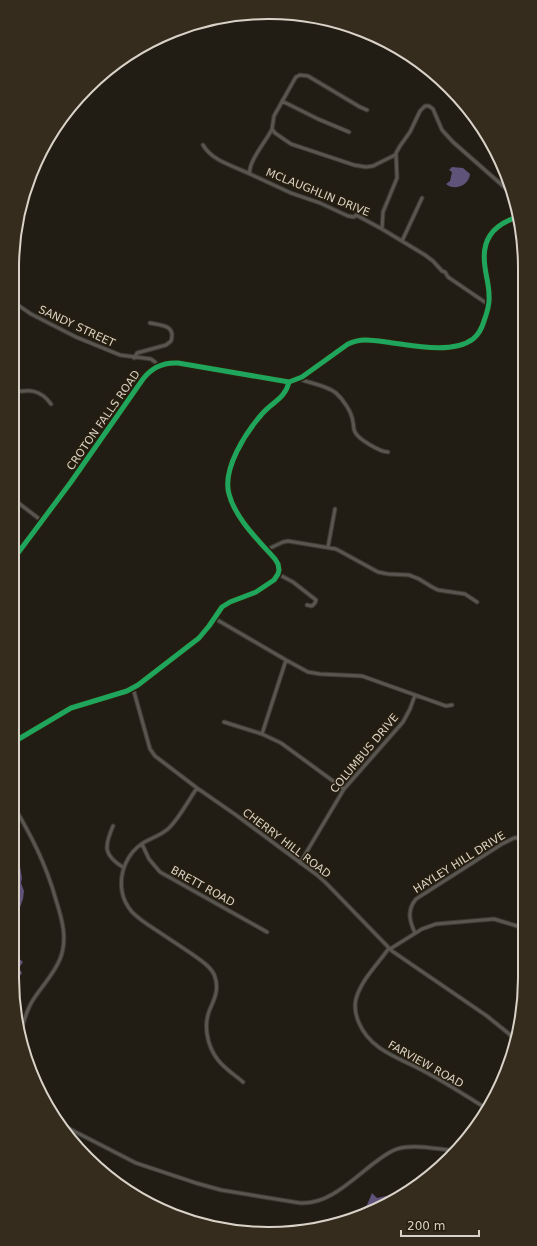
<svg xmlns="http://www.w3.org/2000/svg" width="537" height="1246" font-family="'DejaVu Sans',sans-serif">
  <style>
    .water { fill: #5f5379 }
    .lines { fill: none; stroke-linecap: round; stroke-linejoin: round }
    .minor-casing { stroke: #3c3832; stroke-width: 5 }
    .minor { stroke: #59554f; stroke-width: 3 }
    .cycleway-casing { stroke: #281e0e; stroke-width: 8 }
    .cycleway { stroke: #20a55d; stroke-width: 5 }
    .labels { text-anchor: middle; stroke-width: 3; stroke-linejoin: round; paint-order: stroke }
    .street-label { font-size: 11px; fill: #d9d2c8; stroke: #281e0e }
    .rim { fill: none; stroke: #d9d2c8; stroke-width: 2 }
  </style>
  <rect width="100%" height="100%" fill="#221d14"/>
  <!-- water -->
  <path class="water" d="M452,167l11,1 7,6c-1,12 -16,17 -24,10l4,-3 2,-9 -3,-2z
    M12,839l2,1 -1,3 5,11 4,24 -1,5 3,8 -1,8 -5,14 -6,4z
    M12,951l1,2 10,9 -4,6 3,5 -9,12 -1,-8z
    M372,1193l5,5 9,-2 7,5 -40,15 14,-11z"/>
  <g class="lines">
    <defs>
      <path id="minor" d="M282,101l36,18 31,13
        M367,110l-7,-3 -52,-31 -8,-1 -4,2 -3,5 -19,34 -2,13 3,4 16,11 63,21 12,2 7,-1 22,-11
        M272,129c-5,11 -25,34 -22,45l41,19 29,10 28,13 6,1 2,-2 26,14 43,26 8,6 9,10 3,1 3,5 41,28
        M203,145c9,16 31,21 47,29
        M382,229l1,-17 14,-34 -1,-25 4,-7 10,-14 10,-21 5,-5h4l4,3 9,21 11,12 57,50
        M402,241l20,-43
        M12,301l19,13 45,23 44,18 31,4 4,3 3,4
        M134,358l3,-5 29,-8 5,-4c5,-16 -10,-16 -21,-18
        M299,379c11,4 29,7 37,14 8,7 16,20 17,29 1,4 0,6 2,10 3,7 25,20 33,20
        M12,393c17,-4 28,-4 39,11
        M12,498l30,23
        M328,547l7,-38
        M266,550l17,-8 5,-1 48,8 42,23 10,2 21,1 10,4 13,8 6,3 27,4 12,8
        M12,561l59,-79 72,-103c9,-12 20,-17 35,-16l111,19 13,-5 46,-33c12,-6 24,-4 38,-2 24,3 66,13 87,-3 5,-4 9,-11 11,-18 3,-8 6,-17 5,-26 0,-10 -3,-19 -4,-28 -4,-27 7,-41 32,-50
        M278,574l15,8 23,18 -1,3 -3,3 -5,-1
        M214,618l72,42 22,12 12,2 42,2 84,30 6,-1
        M133,688l17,61 5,7 42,32 39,27 81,60 9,8 66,68 95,65 21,17 7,7
        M224,722l38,12 19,9 63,46
        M262,734l24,-74
        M12,743l59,-35 56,-17 11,-6 61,-47 10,-12 13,-19 8,-5 26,-10 18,-12 4,-6 1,-4 -1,-6 -3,-5c-16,-18 -40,-41 -46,-65 -7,-25 17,-62 33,-80 10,-12 23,-15 27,-32
        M197,788c-9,13 -17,29 -28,40 -7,7 -18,10 -26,15 -16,10 -24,30 -21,48 1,7 5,15 10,21 7,7 16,13 24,18 12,8 24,16 36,24 8,6 20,13 23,23 4,12 0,21 -5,32 -7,16 -3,37 8,51 7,9 17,15 25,22
        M12,803c19,32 34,61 44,97 6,19 12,39 4,59 -6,15 -18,27 -27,41 -6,9 -9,20 -12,31
        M113,826c-9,21 -10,29 11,42
        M142,844l7,15 11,13 107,60
        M300,863l44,-74 59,-67 7,-13 5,-14
        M415,933c-6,-13 -8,-23 1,-34l86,-55 12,-6 11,-1
        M389,948c-11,16 -28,32 -33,51 -2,8 0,17 3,24 13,30 45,36 70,51 19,10 37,22 55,33
        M390,949l32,-20 14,-5 58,-5 23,7 8,1
        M64,1126l72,37 60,20 25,7 79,13c28,2 52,-23 74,-40 7,-5 14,-11 23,-14 16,-5 42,0 59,2"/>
    </defs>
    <!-- minor casing -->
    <use href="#minor" class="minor-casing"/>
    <!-- minor -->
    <use href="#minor" class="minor"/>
    <defs>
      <path id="cycleway" d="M12,561l59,-79 72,-103c9,-12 20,-17 35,-16l111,19 13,-5 46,-33c12,-6 24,-4 38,-2 24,3 66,13 87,-3 5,-4 9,-11 11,-18 3,-8 6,-17 5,-26 0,-10 -3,-19 -4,-28 -4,-27 7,-41 32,-50
        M12,743l59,-35 56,-17 11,-6 61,-47 10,-12 13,-19 8,-5 26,-10 18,-12 4,-6 1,-4 -1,-6 -3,-5c-16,-18 -40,-41 -46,-65 -7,-25 17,-62 33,-80 10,-12 23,-15 27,-32"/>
    </defs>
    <!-- cycleway casing -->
    <use href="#cycleway" class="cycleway-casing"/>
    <!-- cycleway -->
    <use href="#cycleway" class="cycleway"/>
  </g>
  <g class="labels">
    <!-- street labels -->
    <g class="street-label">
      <text transform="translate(318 192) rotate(22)" y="4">MCLAUGHLIN DRIVE</text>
      <text transform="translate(77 326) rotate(25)" y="4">SANDY STREET</text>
      <text transform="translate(103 420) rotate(-55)" y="4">CROTON FALLS ROAD</text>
      <text transform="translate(364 753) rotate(-50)" y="4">COLUMBUS DRIVE</text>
      <text transform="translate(287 843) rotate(37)" y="4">CHERRY HILL ROAD</text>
      <text transform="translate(459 862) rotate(-32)" y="4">HAYLEY HILL DRIVE</text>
      <text transform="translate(203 886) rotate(29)" y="4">BRETT ROAD</text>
      <text transform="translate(426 1064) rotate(29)" y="4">FARVIEW ROAD</text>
    </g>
  </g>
  <!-- crop -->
  <path d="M0 0H537V1246H0ZM268 19H269A249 249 0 0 1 518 268V978A249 249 0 0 1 269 1227H268A249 249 0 0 1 19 978V268A249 249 0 0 1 268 19Z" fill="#362c1d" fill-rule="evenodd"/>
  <path class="rim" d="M268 19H269A249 249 0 0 1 518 268V978A249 249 0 0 1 269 1227H268A249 249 0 0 1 19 978V268A249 249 0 0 1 268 19Z"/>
  <!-- scale -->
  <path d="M401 1230v6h78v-6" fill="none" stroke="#d9d2c8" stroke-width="2"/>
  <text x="407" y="1230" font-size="12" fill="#d9d2c8" stroke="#281e0e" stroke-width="3" paint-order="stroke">200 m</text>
</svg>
